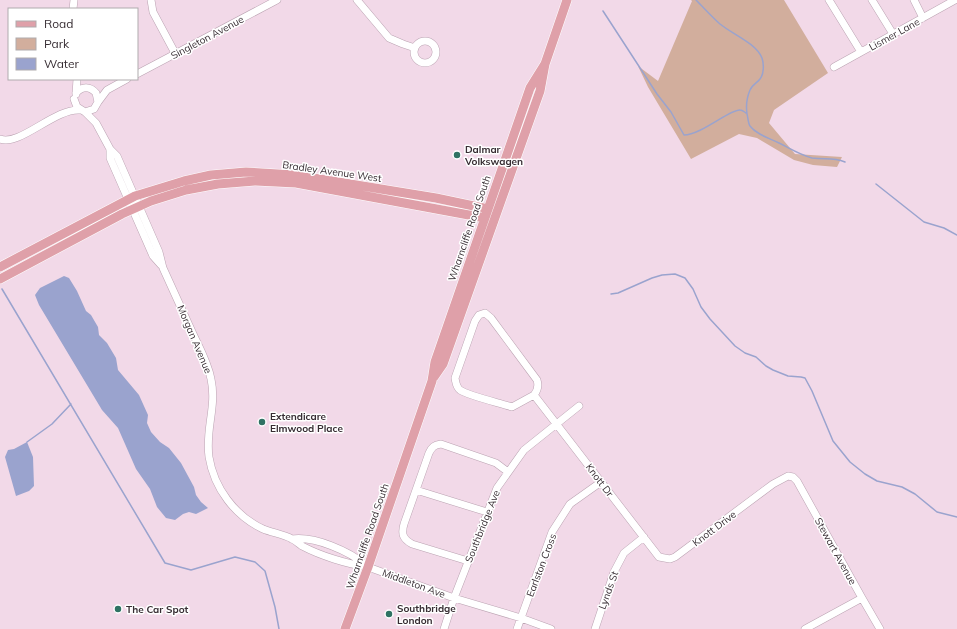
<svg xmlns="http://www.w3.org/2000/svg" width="957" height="629" font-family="Mulish,sans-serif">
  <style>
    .green { fill: #d2ae9d }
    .water { fill: #9aa3ce }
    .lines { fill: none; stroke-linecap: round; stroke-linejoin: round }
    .stream { stroke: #9aa3ce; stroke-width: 1.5 }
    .minor-casing { stroke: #bba3b2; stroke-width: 8 }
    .major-casing { stroke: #fff; stroke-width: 10 }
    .minor { stroke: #fff; stroke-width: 7 }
    .major { stroke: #dfa0a9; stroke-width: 9 }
    .poi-dot { fill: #2f7263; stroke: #fff; stroke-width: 1.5 }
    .labels { text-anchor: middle; stroke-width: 3; stroke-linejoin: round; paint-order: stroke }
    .street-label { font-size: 10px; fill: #372d33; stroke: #fff }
    .poi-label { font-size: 10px; font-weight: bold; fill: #372d33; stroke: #fff; text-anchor: start }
  </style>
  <rect width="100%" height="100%" fill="#f2d9e8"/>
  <!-- green -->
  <path class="green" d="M691,0h93l44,73 -54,37 -5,13 26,31 47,3 -5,10 -24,-2 -19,-5 -37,-22 -18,-4 -48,25 -43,-72 -10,-21 20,15 34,-80z"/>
  <!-- water -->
  <path class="water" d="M64,276l5,2 8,13 9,20 5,4 7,12 1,8 8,8 9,15 2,12 21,25 9,20 -1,8 4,9 9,10 9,6 12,15 13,24 2,8 5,7 7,6 -12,6 -7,-2 -6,2 -8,6 -9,-2 -9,-11 -7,-18 -14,-20 -18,-41 -16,-18 -63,-105 -4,-10 5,-7z
    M27,442l6,15 1,29 -5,5 -13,5 -11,-39 3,-7 6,-1z"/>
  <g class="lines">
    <!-- stream -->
    <path class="stream" d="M696,0c8,8 16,17 24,24 12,10 36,19 42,34 2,6 2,16 -2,21 -3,4 -8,6 -10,11 -3,7 -4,17 -3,24 1,3 1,9 3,12 7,9 19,12 29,17 10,5 21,12 33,15 13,2 20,-1 33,4
      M603,11l54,83 14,18 13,23c17,0 46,-26 56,-25 3,0 4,2 6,3
      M876,184l48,38 20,6 13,7
      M2,289l163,274 26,7 44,-13 20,5 10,9 10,36 4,22
      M611,294l7,-1 34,-15 10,-3 13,-1 10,4 8,11 8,18 9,12 25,27 10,7 11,4 10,9 7,4 15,6 13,1 4,1 7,13 21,50 17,21 15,12 12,7 25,6 13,7 22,18 20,5
      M27,442l25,-18 19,-20"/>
    <defs>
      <path id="minor" d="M151,0l2,12 22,41
        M357,0l32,38 14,6 12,4
        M829,0l32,52
        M872,0l21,34
        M914,0l9,18
        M73,9l1,-9
        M414 52a11 11 0 1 1 22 0a11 11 0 1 1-22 0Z
        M834,67l121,-67
        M137,74l140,-74
        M76,94l1,-15
        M74,99l3,8 8,5 9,-3 4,-7 -2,-9c-6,-7 -14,-7 -20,0
        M98,102l9,-12 20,-11
        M85,112l11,11 14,26 7,7 42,96 4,16c10,22 20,44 30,66 7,15 15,29 18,45 6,28 -6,50 -2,78 5,31 26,59 54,72 10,4 20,5 29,10 4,2 7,5 10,7 19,10 45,18 66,21l86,31 67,20 30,11
        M0,139c19,8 55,-31 80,-29
        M110,149v9l43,98 8,9
        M534,395l-22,12c-12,-4 -43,-11 -52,-17 -4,-3 -4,-7 -5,-12l20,-57 4,-6 6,-2 6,5 46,62c2,6 1,10 -3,15l125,162 11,2 5,-2 98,-73 15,-8 5,1 4,4 65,117 18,31
        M416,490l71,22
        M292,539c23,-3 57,12 75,27
        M468,561l-56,-17c-9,-5 -11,-10 -8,-20l25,-71c3,-6 5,-8 12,-9l55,19 12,9
        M444,629l10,-31 43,-110 27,-38 55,-44
        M517,629l35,-97 18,-28 31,-22
        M595,629l19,-57 10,-19 20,-16
        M805,629l57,-31"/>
      <path id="major" d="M0,267l135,-71 49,-15 27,-6 35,-3 49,3 141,23 52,11
        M0,279l122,-65 29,-13 35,-11 32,-6 37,-3 41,2 189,35
        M434,377l9,-13 97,-273 5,-27 22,-64
        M345,629l23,-62 64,-186 3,-19 95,-274 15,-24"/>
    </defs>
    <!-- minor casing -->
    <use href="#minor" class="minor-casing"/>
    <!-- major casing -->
    <use href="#major" class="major-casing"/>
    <!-- minor -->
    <use href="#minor" class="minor"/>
    <!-- major -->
    <use href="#major" class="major"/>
  </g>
  <!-- markers -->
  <g class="poi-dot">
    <circle cx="457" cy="155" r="4"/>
    <circle cx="262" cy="422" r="4"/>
    <circle cx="118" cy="609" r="4"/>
    <circle cx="389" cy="614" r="4"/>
  </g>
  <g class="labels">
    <!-- street labels -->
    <g class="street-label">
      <text transform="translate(894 34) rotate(-29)" y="4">Lismer Lane</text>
      <text transform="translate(207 37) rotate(-28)" y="4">Singleton Avenue</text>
      <text transform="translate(332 171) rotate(8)" y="4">Bradley Avenue West</text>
      <text transform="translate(469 228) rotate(-71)" y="4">Wharncliffe Road South</text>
      <text transform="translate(195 339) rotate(67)" y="4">Morgan Avenue</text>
      <text transform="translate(600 480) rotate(53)" y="4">Knott Dr</text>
      <text transform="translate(482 526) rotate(-68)" y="4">Southbridge Ave</text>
      <text transform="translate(714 528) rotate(-37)" y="4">Knott Drive</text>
      <text transform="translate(367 536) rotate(-71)" y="4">Wharncliffe Road South</text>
      <text transform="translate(836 551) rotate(61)" y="4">Stewart Avenue</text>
      <text transform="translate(541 565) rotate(-69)" y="4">Earlston Cross</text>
      <text transform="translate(414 583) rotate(20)" y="4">Middleton Ave</text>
      <text transform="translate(608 590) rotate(-70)" y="4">Lynds St</text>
    </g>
    <!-- poi labels -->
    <g class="poi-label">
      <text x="465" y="153">Dalmar<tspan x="465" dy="12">Volkswagen</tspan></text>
      <text x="270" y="420">Extendicare<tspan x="270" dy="12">Elmwood Place</tspan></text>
      <text x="397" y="612">Southbridge<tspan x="397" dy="12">London</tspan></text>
      <text x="126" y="613">The Car Spot</text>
    </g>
  </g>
  <!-- legend -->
  <rect x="8" y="8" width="130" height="72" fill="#ffffff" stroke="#afabad"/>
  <rect x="16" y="21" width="20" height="6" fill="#dfa0a9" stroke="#afabad"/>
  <text x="44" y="28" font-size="12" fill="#372d33">Road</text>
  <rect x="16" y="38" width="20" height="12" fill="#d2ae9d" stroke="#afabad"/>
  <text x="44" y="48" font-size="12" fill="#372d33">Park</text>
  <rect x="16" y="58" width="20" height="12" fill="#9aa3ce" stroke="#afabad"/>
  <text x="44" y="68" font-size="12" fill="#372d33">Water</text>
</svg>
